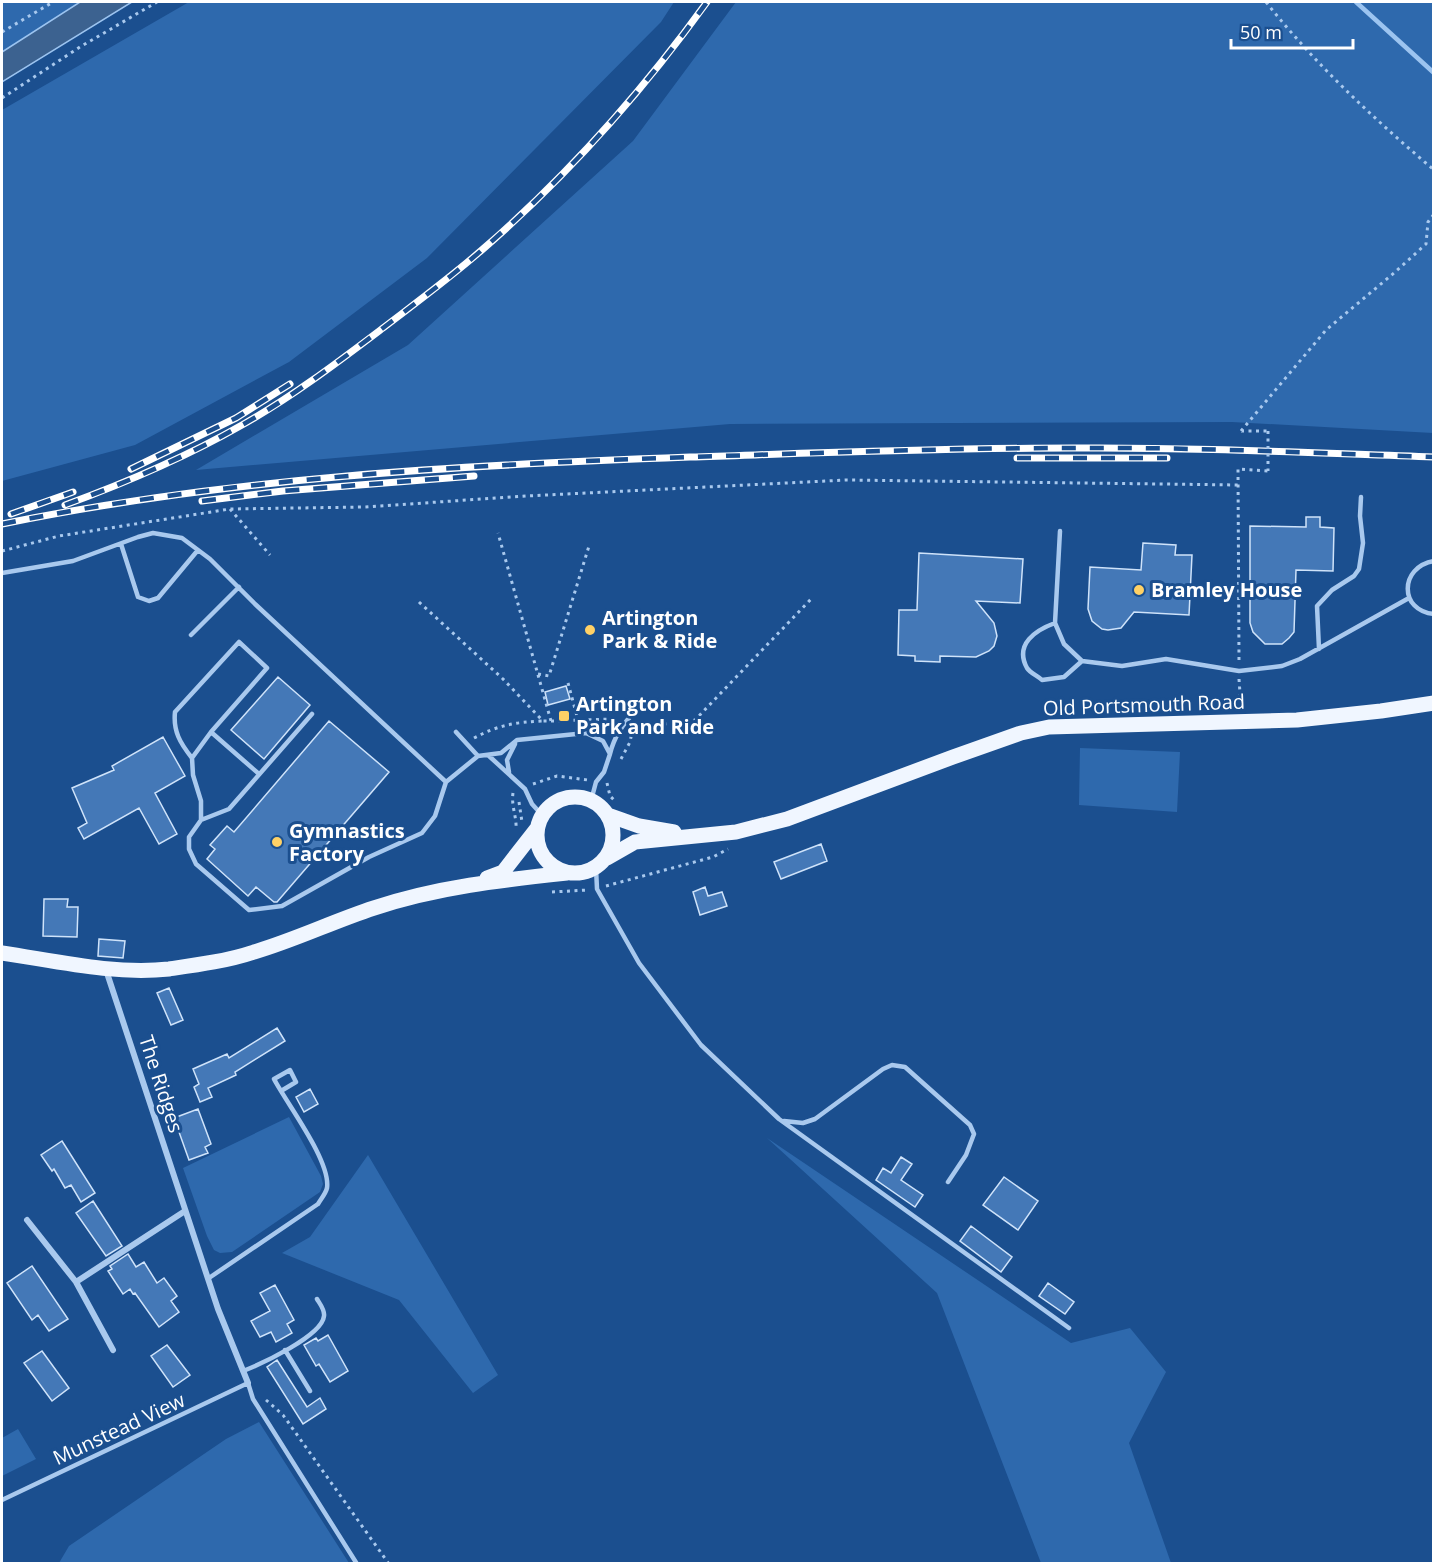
<svg xmlns="http://www.w3.org/2000/svg" width="1435" height="1565" font-family="'Open Sans',sans-serif">
  <style>
    .green { fill: #2e69ad }
    .water { fill: #3c6290; stroke: #9cc4f0; stroke-width: 1.5 }
    .lines { fill: none; stroke-linecap: round; stroke-linejoin: round }
    .stream { stroke: #9cc4f0; stroke-width: 4.5 }
    .building { fill: #4478b7; stroke: #cfe3fa; stroke-width: 1.5 }
    .path { stroke: #a9c9ee; stroke-width: 3; stroke-dasharray: 3 4.5; stroke-linecap: butt }
    .lane { stroke: #a9c9ee; stroke-width: 4.5 }
    .street { stroke: #a9c9ee; stroke-width: 6 }
    .primary { stroke: #f0f6ff; stroke-width: 15 }
    .rail-casing { stroke: #fff; stroke-width: 7 }
    .rail { stroke: #1b4f8f; stroke-width: 4.5; stroke-dasharray: 14; stroke-linecap: butt }
    .path-bridge { stroke: #a9c9ee; stroke-width: 3; stroke-dasharray: 3 4.5; stroke-linecap: butt }
    .poi-dot { fill: #ffd166; stroke: #1b4f8f; stroke-width: 2 }
    .labels { text-anchor: middle; stroke-width: 6; stroke-linejoin: round; paint-order: stroke }
    .poi-label { font-size: 20px; font-weight: bold; fill: #fff; stroke: #1b4f8f; text-anchor: start }
    .street-label { font-size: 20px; fill: #fff; stroke: #1b4f8f }
  </style>
  <rect width="100%" height="100%" fill="#1b4f8f"/>
  <!-- green -->
  <path class="green" d="M2,2h78l-78,50z
    M189,2h485l-13,20 -234,236 -138,104 -154,83 -133,36v-371z
    M736,2h697v431l-201,-11 -502,2 -534,46 212,-125 225,-204z
    M1080,748l100,4 -3,60 -98,-7z
    M289,1117l32,59 2,8 -3,8 -88,60 -12,1 -6,-3 -7,-14 -24,-68z
    M767,1138l304,205 59,-15 36,44 -37,71 42,120h-130l-104,-270z
    M368,1155l130,220 -25,18 -74,-93 -117,-47 28,-16z
    M259,1422l90,141h-290l10,-17 157,-107z
    M18,1429l18,30 -34,17v-38z"/>
  <!-- water -->
  <path class="water" d="M80,2h52l-130,80v-30z"/>
  <g class="lines">
    <!-- stream -->
    <path class="stream" d="M1356,2l78,71"/>
  </g>
  <!-- building -->
  <path class="building" d="M1306,517h14v10l14,1 -1,43 -37,-1 -2,62 -5,6 -7,6h-17l-12,-12 -3,-9v-97l56,1z
    M1143,543l33,2 -1,10h17l-3,60 -55,-3 -13,16 -13,2 -6,-1 -10,-8 -4,-12 2,-42 51,3z
    M919,553l104,6 -3,44 -44,-2 18,22 3,13 -3,10 -5,5 -13,6 -36,-1v6l-25,-1v-5l-17,-1 1,-45h18z
    M278,677l32,28 -46,54 -33,-29z
    M566,686l4,13 -22,6 -3,-13z
    M329,721l60,51 -112,130h-3l-18,-15 -8,9 -41,-37 8,-10 -5,-4 17,-19 7,6z
    M163,737l22,39 -30,17 22,41 -18,10 -20,-36 -55,31 -6,-11 9,-5 -15,-35 42,-18 -2,-4z
    M821,844l6,17 -46,18 -7,-17z
    M705,887l3,9 14,-4 5,14 -27,9 -7,-23z
    M44,899h24l-1,8h11l-1,30 -34,-1z
    M99,939l26,2 -2,17 -25,-2z
    M169,988l14,32 -12,5 -14,-32z
    M277,1028l8,13 -50,31 1,3 -28,13 4,9 -12,5 -6,-15 5,-3 -6,-15 34,-15 2,4z
    M310,1089l8,15 -14,8 -8,-15z
    M198,1109l13,35 -6,3 3,6 -19,7 -15,-42z
    M62,1141l33,52 -14,9 -10,-17 -6,3 -11,-19 -2,2 -11,-16z
    M901,1157l11,7 -11,16 22,15 -8,12 -39,-27 7,-12 8,5z
    M1004,1177l34,24 -20,29 -35,-25z
    M93,1201l29,45 -16,10 -30,-43z
    M971,1226l41,31 -11,15 -41,-31z
    M128,1254l8,13 8,-5 13,21 7,-5 13,18 -6,5 8,11 -20,15 -24,-34 -2,1 -3,-5 -7,5 -15,-23 4,-2 -2,-3z
    M32,1266l36,53 -19,12 -11,-16 -6,5 -25,-37z
    M1048,1283l26,19 -9,12 -26,-18z
    M275,1285l19,35 -7,4 5,9 -16,9 -5,-10 -11,5 -9,-16 19,-10 -10,-18z
    M328,1335l20,36 -18,11 -11,-18 -3,2 -12,-21 12,-7 2,3z
    M167,1345l23,30 -17,12 -22,-31z
    M42,1351l27,37 -17,13 -28,-38z
    M277,1360l30,47 13,-9 6,11 -23,15 -36,-57z"/>
  <g class="lines">
    <!-- path -->
    <path class="path" d="M1266,2c49,62 107,116 168,168
      M2,32l51,-30
      M2,98l78,-51 77,-45
      M1241,431l85,-101 68,-57 32,-29 2,-22 6,-8
      M1241,431h27
      M230,509l40,46
      M2,551l57,-15 171,-27 135,-2 161,-11 321,-16 392,5
      M419,602l84,77 40,42h8l-53,-188
      M1239,660l-1,-191 30,2
      M538,674l11,2 40,-130
      M1239,679l2,29
      M568,683l10,37
      M551,721l64,-2
      M634,728l61,-8 118,-123
      M474,738c24,-13 42,-16 69,-17
      M621,759l9,-17 2,-10
      M607,783l3,13 5,5
      M533,784l24,-8 31,4
      M513,793c-2,13 4,24 3,37
      M519,802l3,20
      M606,886l107,-29 15,-8
      M552,892l36,-2
      M266,1400l17,15 106,149"/>
    <!-- lane -->
    <path class="lane" d="M1060,531l-5,92 9,21 18,17 40,5 44,-7 73,12 43,-5 18,-7 109,-61
      M121,544l17,53 11,4 9,-3 40,-48
      M1434,561c-35,6 -35,50 0,53
      M2,573l71,-12 65,-24 15,-4 29,5 28,21 45,45 191,178
      M1055,623c-19,7 -41,21 -28,45 3,5 11,8 15,12l22,-3 18,-16
      M191,635l48,-48
      M1319,649l-2,-43 15,-16 22,-14 5,-7 4,-26 -3,-27 1,-19
      M211,732l48,42
      M456,732l22,24
      M610,754c4,-17 13,-31 26,-43
      M489,756l36,33 7,15 10,11
      M192,758c-12,-15 -19,-27 -17,-46l64,-70 28,26 -56,64 -19,26 1,17 8,26v19l-12,17v12l7,15 53,46 33,-4 87,-49 53,-24 13,-17 11,-34 32,-26 23,-3 16,-13 69,-7 17,8 7,13 -6,18 -8,10 -4,15 6,7
      M509,772l-2,-12 8,-16
      M201,820l28,-11 83,-95
      M596,868l1,21 42,74 62,82 78,74 290,209
      M784,1121l19,2 12,-4 68,-50 9,-4 13,2 65,58 4,9 -8,21 -18,27
      M209,1278l109,-74c3,-5 8,-11 9,-16 4,-27 -40,-84 -53,-109l16,-9 6,12 -15,9
      M285,1350l25,41
      M243,1371c18,-7 79,-35 81,-55 1,-6 -4,-12 -7,-17
      M2,1500l246,-117 5,16 104,165"/>
    <!-- street -->
    <path class="street" d="M106,970l112,339 30,74
      M27,1220l49,62
      M113,1350l-37,-68 109,-71"/>
    <!-- primary -->
    <path class="primary" d="M537 835a38 38 0 1 1 76 0a38 38 0 1 1-76 0Z
      M608,815l31,11 35,6
      M607,858l28,-16 101,-10 51,-13 166,-62 68,-24 28,-6 248,-7 84,-9 53,-8
      M487,878l16,-6 35,-45
      M2,953c54,8 112,22 167,16 28,-4 58,-8 85,-17 41,-12 80,-31 120,-44 63,-21 128,-28 193,-35"/>
    <defs>
      <path id="rail" d="M1017,458h150
        M131,469l105,-51 54,-34
        M202,501l81,-10 191,-15
        M65,505c60,-22 121,-48 177,-80 50,-28 96,-63 141,-97 34,-26 68,-51 100,-79 84,-73 159,-157 224,-247
        M11,514l62,-22
        M2,524c226,-46 458,-59 688,-67 128,-4 255,-9 383,-9 120,-1 240,5 361,9"/>
    </defs>
    <!-- rail casing -->
    <use href="#rail" class="rail-casing"/>
    <!-- rail -->
    <use href="#rail" class="rail"/>
    <!-- path-bridge -->
    <path class="path-bridge" d="M1268,431v40"/>
  </g>
  <!-- markers -->
  <g class="poi-dot">
    <circle cx="1139" cy="590" r="6"/>
    <circle cx="590" cy="630" r="6"/>
    <rect x="558" y="710" width="12" height="12" rx="3"/>
    <circle cx="277" cy="842" r="6"/>
  </g>
  <g class="labels">
    <!-- poi labels -->
    <g class="poi-label">
      <text x="1151" y="597">Bramley House</text>
      <text x="602" y="625">Artington<tspan x="602" dy="23">Park &amp; Ride</tspan></text>
      <text x="576" y="711">Artington<tspan x="576" dy="23">Park and Ride</tspan></text>
      <text x="289" y="838">Gymnastics<tspan x="289" dy="23">Factory</tspan></text>
    </g>
    <!-- street labels -->
    <g class="street-label">
      <text transform="translate(1144 705) rotate(-2)" y="7">Old Portsmouth Road</text>
      <text transform="translate(161 1084) rotate(72)" y="7">The Ridges</text>
      <text transform="translate(119 1429) rotate(-25)" y="7">Munstead View</text>
    </g>
  </g>
  <!-- border -->
  <rect width="1435" height="1565" fill="none" stroke="#ffffff" stroke-width="6"/>
  <!-- scale -->
  <path d="M1231 39v9h122v-9" fill="none" stroke="#ffffff" stroke-width="3"/>
  <text x="1240" y="39" font-size="18" fill="#ffffff" stroke="#1b4f8f" stroke-width="4.5" paint-order="stroke">50 m</text>
</svg>
